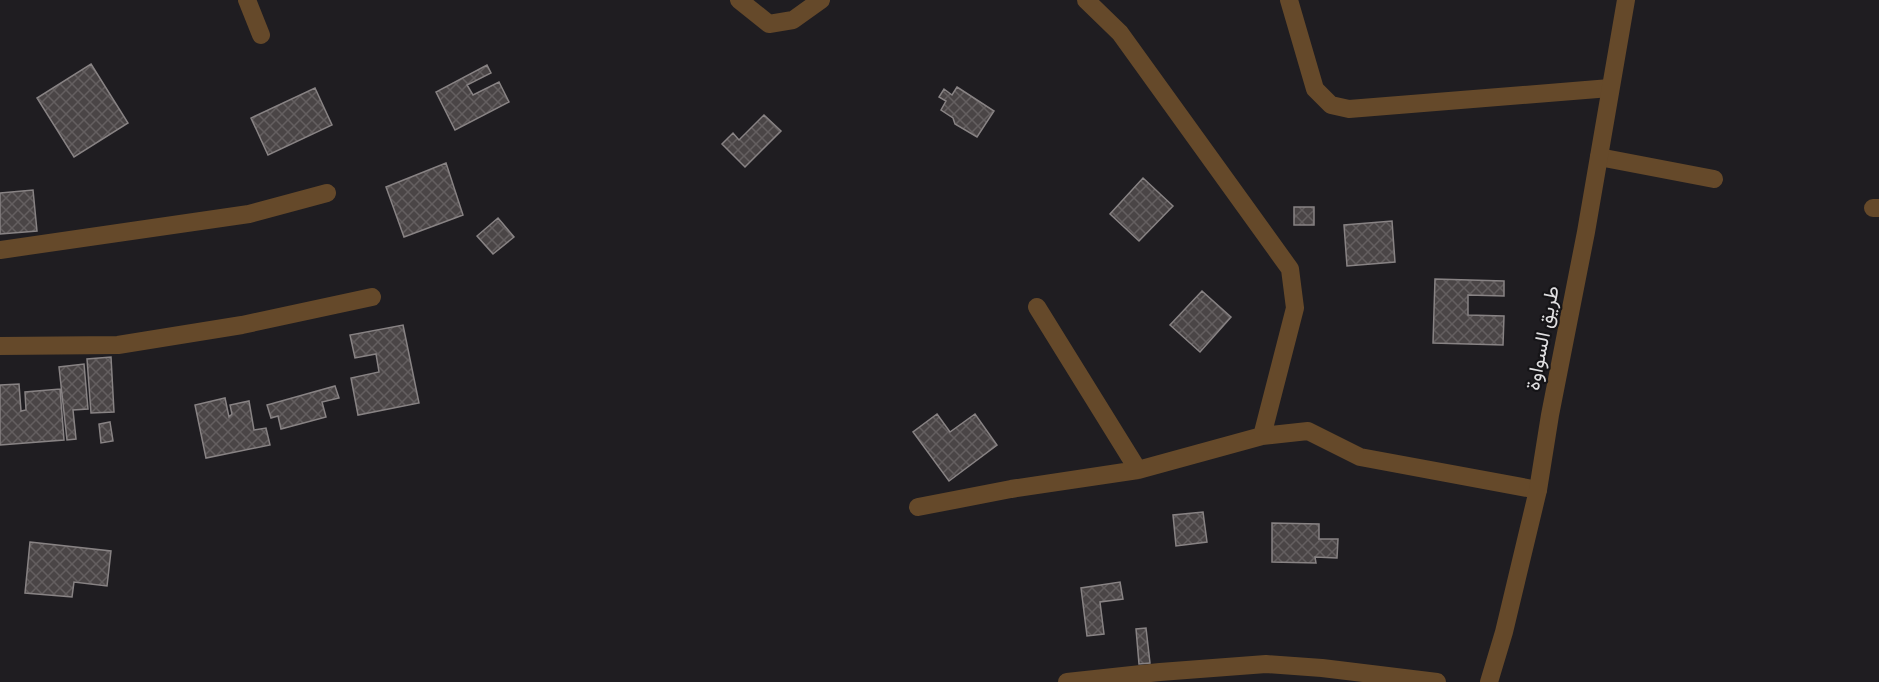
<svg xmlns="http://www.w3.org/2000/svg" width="1879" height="682" font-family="'Roboto Condensed',Vazirmatn,sans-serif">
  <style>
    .building { fill: url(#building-cross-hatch); stroke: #888384; stroke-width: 1.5 }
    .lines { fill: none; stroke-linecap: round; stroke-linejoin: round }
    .minor { stroke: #65492a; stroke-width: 18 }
    .tertiary { stroke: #65492a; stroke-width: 18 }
    .labels { text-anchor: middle; stroke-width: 4.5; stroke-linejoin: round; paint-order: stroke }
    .street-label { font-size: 20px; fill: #dfdee0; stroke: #151417 }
  </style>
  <defs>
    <pattern id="building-cross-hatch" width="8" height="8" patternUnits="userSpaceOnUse" patternTransform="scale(1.5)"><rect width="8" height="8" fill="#4a4546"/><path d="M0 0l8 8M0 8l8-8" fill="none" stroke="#645f60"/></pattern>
  </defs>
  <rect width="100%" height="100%" fill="#1f1d21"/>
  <!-- building -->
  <path class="building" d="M91,64l37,59 -54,34 -37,-59z
    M487,65l4,8 -24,12 6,10 26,-13 10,20 -54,28 -19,-38z
    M957,87l37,24 -17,26 -22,-13 -2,-6 -12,-8 5,-9 -7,-4 5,-8 8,6z
    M315,88l17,37 -64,30 -17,-37z
    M764,115l17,16 -36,36 -23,-23 11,-11 6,7z
    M446,163l17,52 -59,22 -18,-50z
    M1143,178l30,28 -34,35 -29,-27z
    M33,190l4,41 -37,3v-41z
    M1294,207h20v18h-20z
    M498,218l16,19 -21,17 -16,-18z
    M1392,221l3,41 -48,4 -3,-41z
    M1435,279l69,2v15l-36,-1v20l36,1 -1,29 -70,-2z
    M1202,291l29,26 -31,35 -30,-27z
    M403,325l16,78 -61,12 -7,-37 28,-6 -3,-18 -21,4 -5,-23z
    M111,357l3,55 -23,1 -4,-54z
    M84,364l4,45 -15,1 3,29 -9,1 -8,-73z
    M19,384l2,27 5,-1 -1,-18 35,-3 4,51 -64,5v-60z
    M335,386l4,12 -17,4 4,15 -45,12 -3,-13 -7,2 -4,-13z
    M225,398l4,19 3,-3 -2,-9 19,-4 5,29 12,-2 4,17 -64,13 -11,-53z
    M937,414l13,18 25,-18 22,31 -48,36 -36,-49z
    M110,422l3,19 -12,2 -2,-19z
    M1203,512l4,30 -31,4 -3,-31z
    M1272,523l47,1v15h19l-1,19 -22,-1 1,6 -44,-1z
    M30,542l81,9 -4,35 -33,-4 -2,15 -47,-4z
    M1120,582l3,17 -23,3 4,32 -17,2 -6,-48z
    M1146,628l4,35 -11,1 -3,-35z"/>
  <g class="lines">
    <!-- minor -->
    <path class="minor" d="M247,0l14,35
      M739,0l30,24 24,-4 28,-20
      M1086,0l34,33 170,236 5,39 -33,128
      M1289,0l26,89 16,16 18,4 261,-21
      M1599,157l115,22
      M1873,208h6
      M0,250l249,-36 78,-21
      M1037,307l101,163
      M0,346l118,-1 124,-20 130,-28
      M918,507l93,-18 127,-19 124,-34 46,-5 52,26 178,33
      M1067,682l93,-10 106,-8 56,4 115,14"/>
    <!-- tertiary -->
    <path class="tertiary" d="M1489,682l15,-50 34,-142 12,-75 36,-183 40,-232"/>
  </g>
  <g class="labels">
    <!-- street labels -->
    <g class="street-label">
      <text transform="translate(1542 338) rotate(-79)" y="7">طريق السواوة</text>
    </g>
  </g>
</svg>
